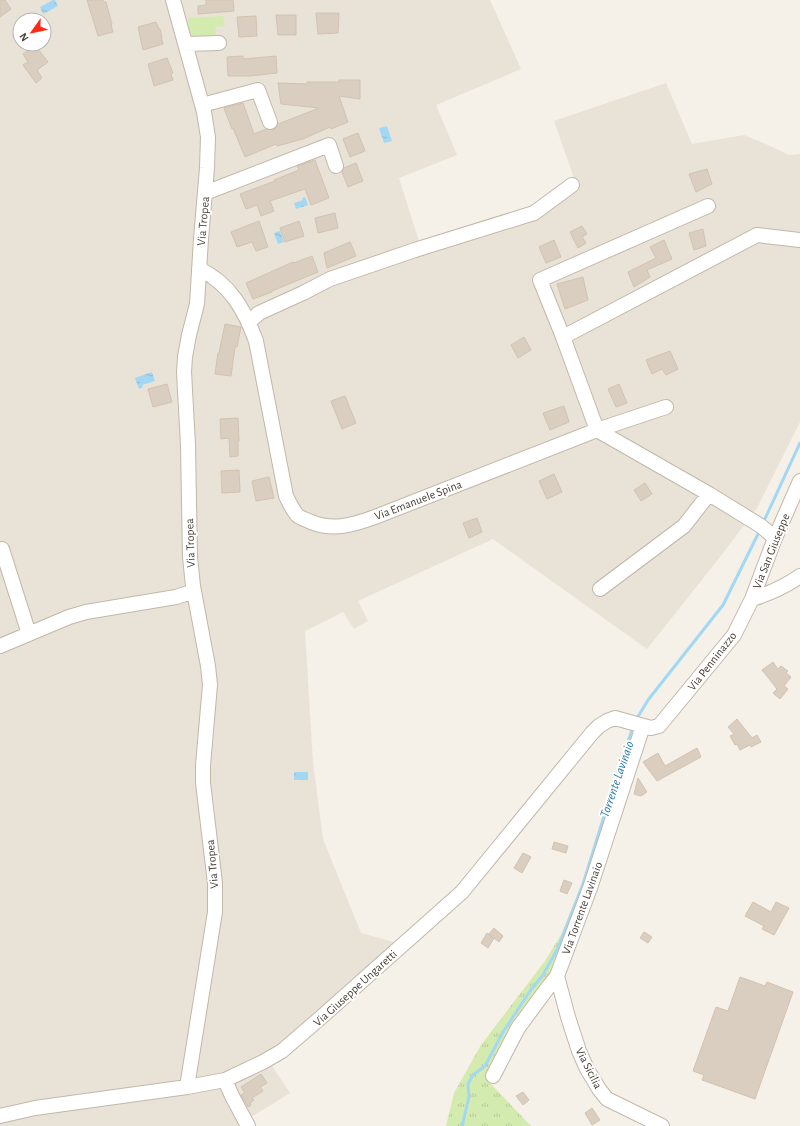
<svg xmlns="http://www.w3.org/2000/svg" width="800" height="1126" font-family="'Alegreya Sans',sans-serif">
  <style>
    .residential { fill: #e9e2d6; fill-rule: evenodd }
    .grass { fill: url(#grass-tufts) }
    .garden { fill: #d4ebaf }
    .water { fill: url(#water-ripples) }
    .lines { fill: none; stroke-linecap: round; stroke-linejoin: round }
    .stream { stroke: #a2d8f4; stroke-width: 3 }
    .building { fill: #dacec0; stroke: #d2c3b0 }
    .minor-casing { stroke: #c1b8aa; stroke-width: 16 }
    .minor { stroke: #fff; stroke-width: 14 }
    .labels { text-anchor: middle; stroke-width: 4; stroke-linejoin: round; paint-order: stroke }
    .street-label { font-size: 12px; fill: #494036; stroke: #fff }
    .water-label { font-size: 13px; font-style: italic; fill: #287aaa; stroke: #fff }
  </style>
  <defs>
    <pattern id="grass-tufts" width="24" height="20" patternUnits="userSpaceOnUse"><rect width="24" height="20" fill="#d4ebaf"/><path d="M3 7l-1-3M5 7V3M7 7l1-3M15 17l-1-3M17 17v-4M19 17l1-3" fill="none" stroke="#b8cb97"/></pattern>
    <pattern id="water-ripples" width="26" height="14" patternUnits="userSpaceOnUse"><rect width="26" height="14" fill="#a2d8f4"/><path d="M2 4q2-2 4 0t4 0M15 11q2-2 4 0t4 0" fill="none" stroke="#8dbad2"/></pattern>
  </defs>
  <rect width="100%" height="100%" fill="#f5f0e8"/>
  <!-- residential -->
  <path class="residential" d="M0,0h490l31,69 -85,36 21,50 -58,23 23,73 100,-31 57,-36 -5,-6 -20,-57 112,-38 26,61 52,-9 24,10 21,10 11,-1v268l-43,86 -37,49 -73,92 -154,-110 -135,62 10,20 -14,8 -11,-17 -38,19 8,132 10,76 38,94 47,13 -115,104 -21,16 18,27 -47,29 2,4h-245zM20,20h24v24h-24z"/>
  <!-- grass -->
  <path class="grass" d="M574,903l4,2 -19,58 -47,67 -27,48 46,48h-85l8,-33 27,-48 64,-84 17,-28z"/>
  <!-- garden -->
  <path class="garden" d="M223,16l2,10 -10,1 1,8 -24,2 -4,-12 1,-7z"/>
  <!-- water -->
  <path class="water" d="M53,0h2l3,6 -15,8 -3,-7z
    M387,126l5,15 -8,2 -5,-15z
    M305,197l3,8 -12,4 -2,-6 9,-3 -1,-2z
    M280,231l4,11 -6,2 -4,-11z
    M152,372l3,9 -13,4 1,2 -4,2 -4,-11z
    M294,772h14v8h-14z"/>
  <g class="lines">
    <!-- stream -->
    <path class="stream" d="M763,523l37,-80
      M636,720l12,-20 75,-95 37,-75
      M462,1126l7,-29 -1,-13 5,-9 12,-9 18,-34 27,-41 13,-16 15,-27 25,-64 36,-116 14,-41"/>
  </g>
  <!-- building -->
  <path class="building" d="M0,0h5l6,9 -11,8z
    M87,0h16l1,2h2l6,22 -1,1 2,7 -15,4z
    M206,0h27l1,11 -36,3v-8l8,-1z
    M316,13h23l-1,20 -20,1z
    M276,15h20v20h-18z
    M256,16l1,20 -18,1 -2,-20z
    M156,22l3,7h1l2,8h-1l2,7 -20,6 -5,-23z
    M35,45l13,17 -11,8 5,8 -6,5 -13,-18 5,-3 -5,-8z
    M243,56v3l33,-3 1,17 -27,3h-22l-1,-19z
    M167,58l6,15 -2,1 2,6 -19,6 -6,-22z
    M339,80h21v19l-21,-3 9,26 -17,7 -1,-2 -27,12 -26,7 -1,-2 -31,13 -12,-29 -1,1 -8,-21 19,-5 11,31 12,-5 7,1 3,-2 2,-4 41,-16 -38,-4 -3,-21 29,1v-2h32z
    M358,133l7,18 -15,6 -7,-18z
    M315,160l14,38 -18,7 -6,-16 -35,12 4,10 -13,5 -4,-11 -11,4 -6,-15 35,-13 -1,-1 25,-10 -2,-4z
    M356,163l7,18 -15,6 -6,-15 2,-4z
    M707,169l5,15 -16,8 -7,-18z
    M335,213l3,15 -20,5 -3,-15z
    M259,221l9,26 -12,4 -4,-9 -15,5 -6,-15z
    M299,221l5,15 -19,6 -5,-14z
    M582,226l5,8 -5,3 4,6 -8,5 -8,-16z
    M703,229l3,17 -12,4 -5,-17z
    M554,240l7,17 -15,6 -7,-16z
    M664,240l8,19 -25,11 3,7 -16,10 -6,-15 28,-14 -6,-11z
    M350,242l6,14 -29,12 -3,-15z
    M312,256l6,16 -46,19v1l-19,7 -7,-16 47,-21 1,1z
    M583,277l5,23 -23,9 -8,-25z
    M225,324l16,3 -4,20h-2l-4,29 -16,-2 3,-21h1z
    M524,337l7,13 -13,8 -7,-13z
    M670,351l8,18 -12,6 -4,-6 -10,5 -6,-14z
    M167,384l5,18 -19,5 -5,-18z
    M619,384l8,19 -11,4 -8,-18z
    M345,396l11,27 -14,6 -11,-28z
    M564,406l5,16 -19,8 -7,-17z
    M238,418l1,23h-1v15l-8,1 -1,-19 -8,1 -1,-20z
    M239,470l1,22 -18,1 -1,-22z
    M554,474l8,18 -15,7 -8,-18z
    M269,477l5,21 -18,3 -4,-20z
    M645,483l7,11 -11,7 -7,-11z
    M477,518l5,14 -13,6 -6,-15z
    M773,662l5,7 3,-3 7,5 -2,2 5,4 -7,9 4,3 -8,10 -7,-6 4,-4 -15,-19z
    M737,719l15,19 5,-3 4,7 -10,5 -1,-2 -10,5 -3,-6 -2,1 -5,-9 4,-2 -6,-7z
    M697,748l4,9 -44,24 -14,-19 15,-9 7,13z
    M638,778l9,14 -6,4 -7,-2z
    M554,842l14,4 -2,7 -14,-4z
    M523,853l8,4 -9,16 -8,-5z
    M564,880l8,3 -5,11 -7,-3z
    M753,902l18,10 5,-10 13,6 -15,27 -12,-6 2,-3 -19,-10z
    M494,928l9,8 -4,6 -5,-4 -6,10 -7,-5 6,-10 6,5 -4,-4z
    M644,932l8,5 -4,6 -8,-5z
    M740,977l25,9 2,-4 26,10 -38,107 -53,-19 2,-5 -11,-4 23,-64 12,4z
    M261,1074l6,9 -7,4 3,4 -11,7 2,2 -4,3 1,2 -3,2 -7,-12 4,-2 -4,-6z
    M523,1092l6,8 -6,5 -7,-9z
    M592,1108l8,12 -8,5 -7,-12z"/>
  <g class="lines">
    <defs>
      <path id="minor" d="M173,0l31,112 4,25 -1,31 -6,71 -4,65 -8,31 -4,22 -1,15 4,73 2,112 3,29 15,80 2,19 -7,80v18l12,100v29l-28,175
        M186,44l33,-1
        M202,105l56,-15 12,32
        M205,193l124,-48 7,21
        M199,269c31,14 46,42 57,72l30,155c3,6 6,13 11,19 3,3 10,5 14,7 22,9 42,3 64,-5l222,-87 112,64 52,32 14,12
        M249,322l10,-9 44,-20 27,-14 85,-29 119,-37 38,-28
        M563,337l194,-102 43,5
        M666,407l-69,23 -34,-93 -23,-57 168,-74
        M2,549l27,85
        M600,589l84,-63 25,-32
        M752,599c16,-5 34,-13 48,-23
        M0,646l69,-29 17,-5 90,-15 18,-6
        M557,976l11,41 11,34 8,18 12,20 8,10 55,27
        M493,1076l25,-48 31,-42 8,-10 33,-88 53,-162
        M225,1080l7,16 16,30
        M0,1116l35,-8 152,-21 38,-7 38,-18 19,-11 36,-31 144,-128 130,-159 7,-7 8,-5 8,-3 36,10 8,-2 75,-91 18,-36 23,-61 25,-57"/>
    </defs>
    <!-- minor casing -->
    <use href="#minor" class="minor-casing"/>
    <!-- minor -->
    <use href="#minor" class="minor"/>
  </g>
  <g class="labels">
    <!-- street labels -->
    <g class="street-label">
      <text transform="translate(203 221) rotate(-85)" y="4">Via Tropea</text>
      <text transform="translate(418 500) rotate(-21)" y="4">Via Emanuele Spina</text>
      <text transform="translate(190 543) rotate(-92)" y="4">Via Tropea</text>
      <text transform="translate(771 551) rotate(-68)" y="4">Via San Giuseppe</text>
      <text transform="translate(712 661) rotate(-52)" y="4">Via Penninazzo</text>
      <text transform="translate(212 864) rotate(-95)" y="4">Via Tropea</text>
      <text transform="translate(582 908) rotate(-70)" y="4">Via Torrente Lavinaio</text>
      <text transform="translate(355 988) rotate(-42)" y="4">Via Giuseppe Ungaretti</text>
      <text transform="translate(589 1068) rotate(63)" y="4">Via Sicilia</text>
    </g>
    <!-- water labels -->
    <g class="water-label">
      <text transform="translate(616 779) rotate(-71)" y="5">Torrente Lavinaio</text>
    </g>
  </g>
  <!-- north arrow -->
  <g transform="translate(32 32) rotate(237)"><circle r="19" fill="#ffffff" stroke="#b6b3af"/>
  <path d="M0-3L7 15L0 10L-7 15Z" fill="#ff2a15"/>
  <text y="-6" font-size="11" font-weight="bold" text-anchor="middle" fill="#494036">N</text>
  </g>
</svg>
